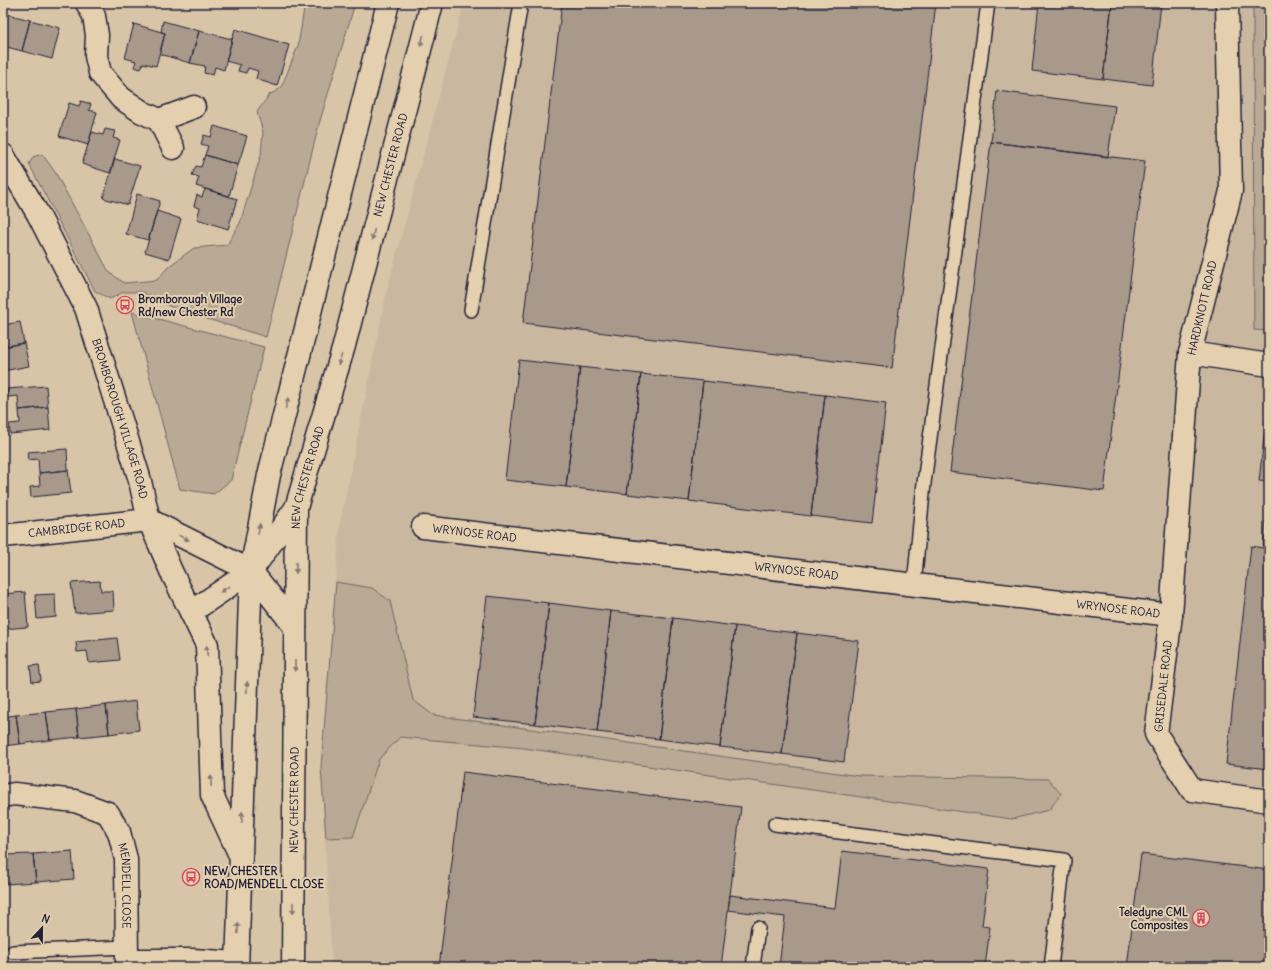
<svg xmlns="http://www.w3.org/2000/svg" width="1272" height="970" font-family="Delius,sans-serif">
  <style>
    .built { fill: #cab79f }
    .green { fill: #baaa95; stroke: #6e6668 }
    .building { fill: #a8998b; stroke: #22223b }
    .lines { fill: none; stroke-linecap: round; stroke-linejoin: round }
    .service-casing { stroke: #22223b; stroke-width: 16 }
    .minor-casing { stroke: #22223b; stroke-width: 25 }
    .tertiary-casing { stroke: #22223b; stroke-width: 25 }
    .trunk-casing { stroke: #22223b; stroke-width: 25 }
    .service { stroke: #e4cfae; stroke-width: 13 }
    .minor { stroke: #e4cfae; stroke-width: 22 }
    .tertiary { stroke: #e4cfae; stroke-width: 22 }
    .trunk { stroke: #e4cfae; stroke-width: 22 }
    .oneway { fill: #837874 }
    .labels { text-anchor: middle; stroke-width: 4; stroke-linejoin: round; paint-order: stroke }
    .street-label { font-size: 11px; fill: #22223b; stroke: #e4cfae }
    .poi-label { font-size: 11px; font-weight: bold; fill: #22223b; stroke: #e4cfae; text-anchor: start }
  </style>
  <rect width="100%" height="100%" fill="#d8c4a7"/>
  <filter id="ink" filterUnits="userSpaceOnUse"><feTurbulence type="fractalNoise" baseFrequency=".025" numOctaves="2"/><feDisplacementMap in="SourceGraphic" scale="8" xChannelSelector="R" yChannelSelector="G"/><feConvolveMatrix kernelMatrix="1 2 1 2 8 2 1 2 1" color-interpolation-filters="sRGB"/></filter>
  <g filter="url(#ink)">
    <!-- built -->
    <path class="built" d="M464,3h805v964h-937l-11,-200 19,-244 47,-233z"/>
    <!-- green -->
    <path class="green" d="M305,3h50l-36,121 -53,213 -91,-28 -33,-17h-19l-13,7 -15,-8 -66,-127 4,-7 9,-3 13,18 54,100 15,11 33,-3 11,-13 26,-19 33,-3 13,-22 21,-68 2,-23 -6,-20 12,-17 12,-7 17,-42z
      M1253,3h16v328l-15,-1z
      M132,312l132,35 -33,133 -17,14 -34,-5z
      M336,582l36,6 18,13 23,99 20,15 426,61 189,3 13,15 -12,16 -37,9 -488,-71 -124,-11 -21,22 -26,78 -27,1 -5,-71z"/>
    <!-- building -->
    <path class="building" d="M562,3h374l-44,365 -369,-45z
      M1039,3h73l-9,76 -71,-8z
      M1112,3h49l-9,82 -49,-6z
      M3,13l27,7 -8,31 -19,-5z
      M30,20l30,8 -8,31 -30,-8z
      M163,21l36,10 -9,32 -30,-9 5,-21 -4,-1z
      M134,24l31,9 -9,33 -13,-3 -2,6 -7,-2 2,-6 -11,-3z
      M235,29l54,16 -12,41 -21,-7 2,-8 -10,-3 -2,5 -8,-2 2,-6 -14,-4z
      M199,31l33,8 -8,31 -9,-3 -2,8 -9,-2 1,-7 -15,-3z
      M997,91l118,15 -7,51 -117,-15z
      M81,101l10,3 -2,6 8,2 -9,33 -29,-9 10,-33 10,3z
      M214,126l33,10 -9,29 -33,-10 3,-9 -7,-2 3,-9 7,2z
      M105,129l10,2 -2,7 7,2 -10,33 -28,-9 10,-32 11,3z
      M991,142l154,19 -41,330 -154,-19z
      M205,155l33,10 -9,31 -33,-10 3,-9 -7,-2 4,-9 5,1z
      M115,159l25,7 -12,39 -25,-7z
      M205,189l32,10 -9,30 -31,-10 3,-11 -6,-2 3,-11 5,2z
      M137,194l23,7 -12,39 -22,-6z
      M157,211l24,8 -12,40 -24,-7z
      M20,322l4,21 -21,4v-22z
      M24,343l5,23 -26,5v-24z
      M519,360l61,7 -14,120 -61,-7z
      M580,367l61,7 -14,120 -61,-7z
      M641,374l62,7 -14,120 -62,-7z
      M703,381l122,14 -14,121 -122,-15z
      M46,386l2,21 -29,3 -1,-14 -10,1 -1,-8z
      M825,395l61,8 -14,120 -61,-7z
      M1268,402h1v80l-10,-1z
      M48,407l2,23 -40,4 -1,-10 11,-1 -1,-13z
      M67,449l1,21 -29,3 -1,-14 -10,1 -1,-8z
      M68,470l3,23 -40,4 -1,-10 10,-1 -1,-13z
      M1269,493v276l-43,-5 25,-218 12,2z
      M100,581l1,10h12l1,19 -39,3 -4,-30z
      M25,592l3,35 -25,2v-35z
      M55,594l1,23 -19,2 -2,-24z
      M487,596l62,7 -14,121 -62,-7z
      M549,603l62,8 -14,121 -62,-8z
      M611,611l62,7 -14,121 -62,-7z
      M673,618l62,8 -15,121 -61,-8z
      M735,626l62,7 -15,121 -62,-7z
      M797,633l62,8 -15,121 -62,-8z
      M117,638l3,22 -31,3 -2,-12 -10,1 -1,-10z
      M39,665l2,16 -9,1 -2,-16z
      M136,701l3,29 -30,4 -3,-29z
      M106,705l3,29 -30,3 -3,-28z
      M76,709l3,28 -29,3 -4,-28z
      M46,712l4,28 -30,4 -4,-29z
      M16,715l4,29 -17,2v-29z
      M463,772l278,35 -20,160h-282z
      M72,851l2,28 -38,3 -3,-28z
      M842,851l147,18 -7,57 8,1 -5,40h-206l6,-50 -57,-7 2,-15 105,13z
      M33,854l3,28 -30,2 -3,-29z
      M1141,854l128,16v97h-142z"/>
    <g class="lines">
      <defs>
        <path id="service" d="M471,310l50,-307
          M914,585l10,-102 64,-480
          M775,824l289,36 -13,107
          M13,952l114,-5
          M753,967l5,-39"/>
        <g id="minor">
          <path d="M87,3l7,13 3,19 -1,21 4,17 21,25 21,14 17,8 14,28"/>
          <path d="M1227,3l4,188 -41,162 -19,262 -15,119 36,56 77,11"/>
          <path d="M159,120l35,-13"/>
          <path d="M1190,353l79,12"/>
          <path id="s1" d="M423,527l748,88"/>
          <path id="s2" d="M3,536l146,-16"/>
          <path id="s3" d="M3,796l11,-2 61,7 33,12 11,19 7,27 1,101h66l44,3"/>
        </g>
        <g id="tertiary">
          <path id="s4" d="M3,155l35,59 48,94 53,169 10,43 102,51 44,56"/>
        </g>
        <g id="trunk">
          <path d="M149,520l22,51 36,74 5,150 27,58"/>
          <path d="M191,612l60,-41 45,-63"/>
          <path d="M237,967l14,-396 18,-96 119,-472"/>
          <path id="s5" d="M293,967l3,-459 48,-162 88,-343"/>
        </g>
      </defs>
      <!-- service casing -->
      <use href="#service" class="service-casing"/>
      <!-- minor casing -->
      <use href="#minor" class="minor-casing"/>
      <!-- tertiary casing -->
      <use href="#tertiary" class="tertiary-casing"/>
      <!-- trunk casing -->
      <use href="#trunk" class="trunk-casing"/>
      <!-- service -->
      <use href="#service" class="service"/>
      <!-- minor -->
      <use href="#minor" class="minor"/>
      <!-- tertiary -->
      <use href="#tertiary" class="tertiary"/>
      <!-- trunk -->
      <use href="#trunk" class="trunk"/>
    </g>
    <!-- one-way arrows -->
    <defs><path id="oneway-solid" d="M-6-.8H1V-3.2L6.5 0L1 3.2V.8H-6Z"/></defs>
    <g class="oneway">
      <use href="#oneway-solid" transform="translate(422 41) rotate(104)"/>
      <use href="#oneway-solid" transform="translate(373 235) rotate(104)"/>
      <use href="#oneway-solid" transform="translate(340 360) rotate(107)"/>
      <use href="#oneway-solid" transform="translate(287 403) rotate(-76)"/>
      <use href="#oneway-solid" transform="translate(259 529) rotate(-80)"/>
      <use href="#oneway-solid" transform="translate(184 538) rotate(26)"/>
      <use href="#oneway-solid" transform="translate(296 568) rotate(90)"/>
      <use href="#oneway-solid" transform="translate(225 589) rotate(146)"/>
      <use href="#oneway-solid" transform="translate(207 651) rotate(-94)"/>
      <use href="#oneway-solid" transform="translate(295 666) rotate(90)"/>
      <use href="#oneway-solid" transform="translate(247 687) rotate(-88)"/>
      <use href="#oneway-solid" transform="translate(211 781) rotate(-92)"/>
      <use href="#oneway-solid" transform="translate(242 817) rotate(-88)"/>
      <use href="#oneway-solid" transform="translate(293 908) rotate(90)"/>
      <use href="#oneway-solid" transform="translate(238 928) rotate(-88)"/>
    </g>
  </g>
  <!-- icons -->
  <defs>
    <symbol id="bus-ring" viewBox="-11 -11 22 22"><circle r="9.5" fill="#e4cfae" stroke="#d1495b" stroke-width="1.5"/><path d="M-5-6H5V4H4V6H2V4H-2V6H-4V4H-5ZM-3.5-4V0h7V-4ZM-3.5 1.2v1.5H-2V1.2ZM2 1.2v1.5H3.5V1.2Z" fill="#d1495b"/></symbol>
    <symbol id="building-ring" viewBox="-11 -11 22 22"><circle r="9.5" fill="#e4cfae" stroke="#d1495b" stroke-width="1.5"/><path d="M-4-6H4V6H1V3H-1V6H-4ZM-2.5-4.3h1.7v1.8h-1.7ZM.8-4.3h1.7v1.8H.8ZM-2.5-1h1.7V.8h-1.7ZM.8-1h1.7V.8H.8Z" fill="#d1495b"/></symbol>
  </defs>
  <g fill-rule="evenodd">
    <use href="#bus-ring" x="115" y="295" width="20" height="20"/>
    <use href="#bus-ring" x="181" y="867" width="20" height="20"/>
    <use href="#building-ring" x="1191" y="908" width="20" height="20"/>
  </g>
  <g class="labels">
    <!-- street labels -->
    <g class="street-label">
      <text dy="4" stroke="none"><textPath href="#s5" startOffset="815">NEW CHESTER ROAD</textPath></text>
      <text transform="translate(1202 308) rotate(-77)" y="4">HARDKNOTT ROAD</text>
      <text dy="4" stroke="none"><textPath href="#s4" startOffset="290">BROMBOROUGH VILLAGE ROAD</textPath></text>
      <text dy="4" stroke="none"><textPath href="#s5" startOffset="491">NEW CHESTER ROAD</textPath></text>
      <text dy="4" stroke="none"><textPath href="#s2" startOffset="74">CAMBRIDGE ROAD</textPath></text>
      <text dy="4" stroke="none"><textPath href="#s1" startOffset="52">WRYNOSE ROAD</textPath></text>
      <text dy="4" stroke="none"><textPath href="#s1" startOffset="376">WRYNOSE ROAD</textPath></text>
      <text dy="4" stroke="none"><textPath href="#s1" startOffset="700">WRYNOSE ROAD</textPath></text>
      <text transform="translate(1163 686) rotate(-84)" y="4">GRISEDALE ROAD</text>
      <text dy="4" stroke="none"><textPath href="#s5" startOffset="167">NEW CHESTER ROAD</textPath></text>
      <text dy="4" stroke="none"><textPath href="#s3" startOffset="184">MENDELL CLOSE</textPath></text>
    </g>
    <!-- poi labels -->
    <g class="poi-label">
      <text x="138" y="303">Bromborough Village<tspan x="138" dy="13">Rd/new Chester Rd</tspan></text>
      <text x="204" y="875">NEW CHESTER<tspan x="204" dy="13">ROAD/MENDELL CLOSE</tspan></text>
      <text x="1188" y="916" text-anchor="end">Teledyne CML<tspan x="1188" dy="13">Composites</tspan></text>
    </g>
  </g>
  <!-- margin -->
  <rect width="1272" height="970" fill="none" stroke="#e4cfae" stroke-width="16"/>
  <rect x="8" y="8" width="1256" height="954" fill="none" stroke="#22223b" stroke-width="1.5" filter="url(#ink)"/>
  <!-- north arrow -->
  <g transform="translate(42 928) rotate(22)" stroke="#e4cfae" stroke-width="3" paint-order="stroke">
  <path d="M0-3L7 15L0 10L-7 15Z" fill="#22223b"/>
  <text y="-6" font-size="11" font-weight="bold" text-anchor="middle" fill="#22223b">N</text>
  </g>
</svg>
